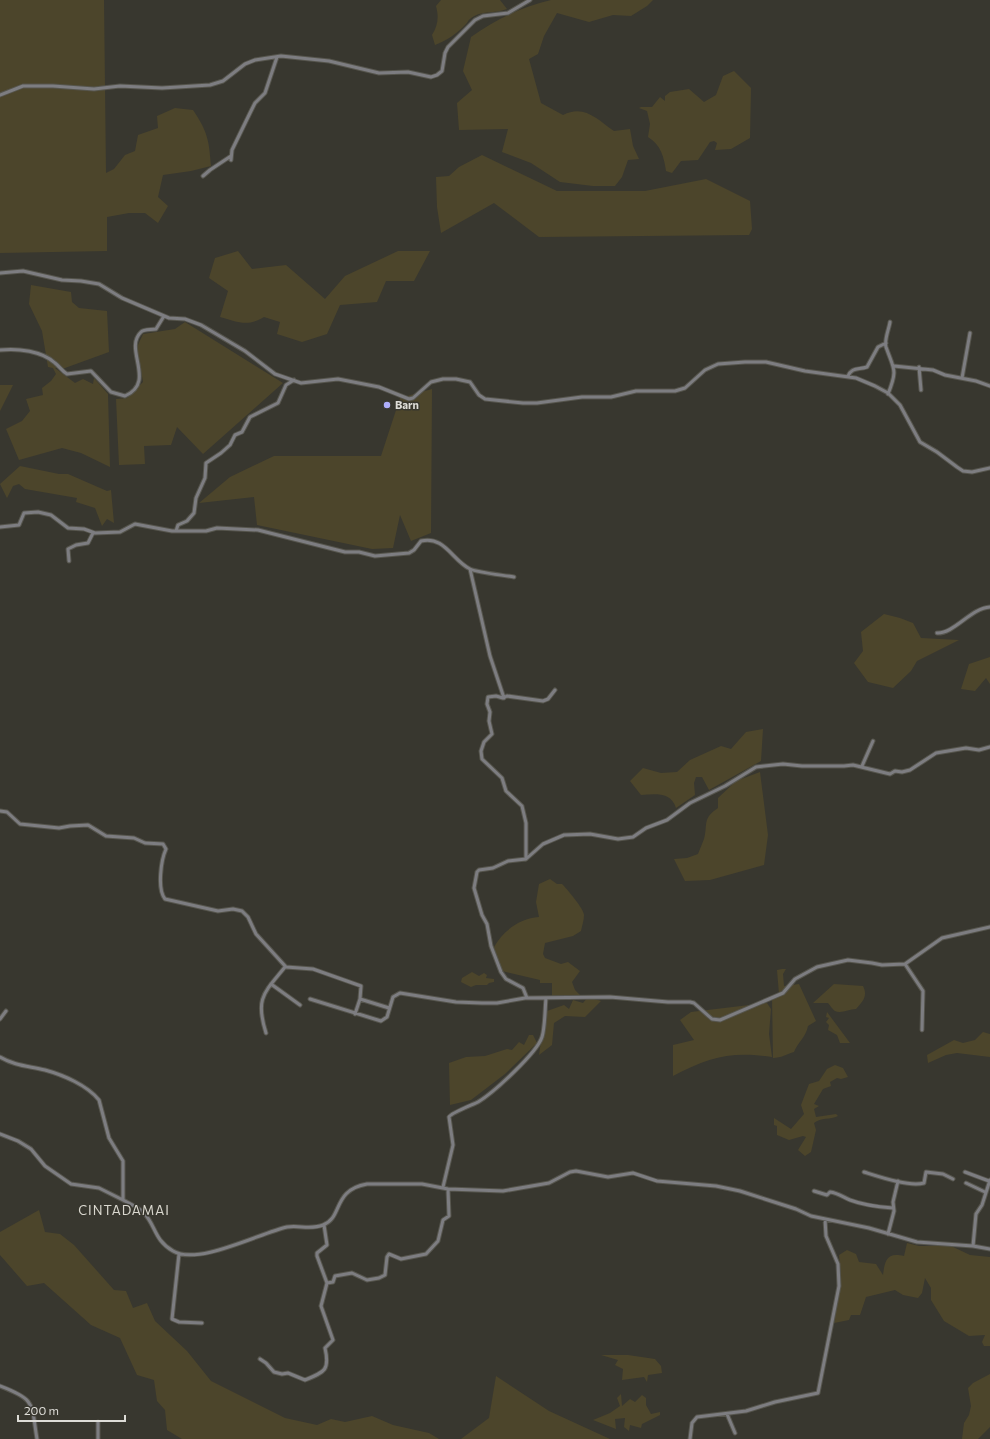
<svg xmlns="http://www.w3.org/2000/svg" width="990" height="1439" font-family="Commissioner,sans-serif">
  <style>
    .green { fill: #4c452b }
    .lines { fill: none; stroke-linecap: round; stroke-linejoin: round }
    .street-casing { stroke: #56554d; stroke-width: 5 }
    .street { stroke: #7d7d81; stroke-width: 3 }
    .poi-dot { fill: #aeaefa; stroke: #38372f; stroke-width: 1.5 }
    .labels { text-anchor: middle; stroke-width: 3; stroke-linejoin: round; paint-order: stroke }
    .poi-label { font-size: 11px; font-weight: bold; fill: #dddcd7; stroke: #38372f; text-anchor: start }
    .quarter-label { font-size: 13px; letter-spacing: 1px; fill: #dad8cf; stroke: #38372f }
  </style>
  <rect width="100%" height="100%" fill="#38372f"/>
  <!-- green -->
  <path class="green" d="M0,0h104l2,173 8,-4 11,-14 10,-4 3,-16 20,-7 -1,-12 18,-8 18,2c15,22 16,31 18,56l-20,5 -28,4 -5,22 10,9 -10,17 -13,-10h-16l-22,4v34l-107,2z
    M441,0h59l7,9c-12,5 -27,1 -37,10 -2,1 -2,3 -4,5 -8,9 -20,17 -31,21l-3,-10c6,-10 7,-18 4,-29z
    M551,0h102l-6,6 -16,10 -18,-1 -24,7 -32,-9 -13,23 -6,18 -9,5 12,44 22,12c21,-11 34,4 51,16l16,-2 3,17 6,13 -11,1 -6,17 -7,9h-22l-33,-4 -29,-19 -29,-11 6,-23 -49,1 -2,-27 15,-13 -9,-19 8,-34c25,-18 50,-30 80,-37z
    M734,71l17,17 -1,50 -19,11 -16,1 2,-7 -3,-2 -4,1 -12,18 -17,1 -9,12 -6,-2c-2,-14 -5,-26 -18,-34l2,-13 -3,-13 -8,-3 2,-1h11l8,-10 5,4v-5l5,-4 19,-3 15,13 12,-7 7,-19z
    M482,155l75,36h88l61,-12 44,22 2,28 -3,6 -210,2 -45,-34 -53,30 -4,-26 -1,-30 13,-1 10,-9z
    M238,251l14,18 34,-4 39,34 20,-23 53,-25h32l-16,30h-28l-9,21 -37,3 -13,29 -25,8 -25,-8 3,-12 -16,-5c-16,10 -27,5 -44,0l8,-26 -19,-13 6,-20z
    M31,285l40,7 1,10 7,6 28,3 2,41 -44,16h-10l20,15 8,-4 10,5 1,-6 14,16 2,73 -29,-14 -19,-5 -43,12 -13,-31 16,-8 8,-10 -4,-12 17,-4 -1,-7 9,-7 5,-7 -3,-6 -5,-1 -6,-36 -13,-27z
    M185,322l98,61 -80,71 -26,-27 -6,18 -27,1 1,18 -26,1 -3,-66 11,-1 16,-16 -6,-35 6,-13 32,-5z
    M0,385h13l-13,26z
    M432,389l-1,144 -20,8 -11,-26 -7,33 -21,1 -115,-24 -3,-28 -55,6 31,-26 44,-21h107l19,-58z
    M20,466l39,8h9l39,17 4,-1 3,33 -7,-4 -5,7 -7,-18 -19,-6 1,-4 -52,-9 -6,-5 -6,2 -6,12 -7,-14z
    M884,614l16,4 13,5 8,15 38,2 -42,21 -6,10 -18,17 -25,-6 -14,-19 9,-12 -2,-19z
    M990,657v27l-4,-6 -11,13 -14,-2 8,-25z
    M763,729l-2,32 -52,29 -7,-13h-6l-2,6 1,12 -19,13c-5,-16 -20,-14 -35,-13l-11,-14 13,-13 18,5 16,-1 13,-12 31,-14 10,3 15,-17z
    M760,772l8,63 -4,30 -54,15 -25,1 -11,-22 13,-1 11,-4c2,-5 4,-10 6,-15 4,-16 -2,-20 14,-31v-10l18,-17z
    M550,879l7,5h5c5,5 22,25 22,31 0,5 -2,11 -3,16l-8,5 -28,7 -2,11 2,4 16,6 7,-2 12,9 -8,11 3,8 6,6h-29v-13h-12v-3l-38,-9 -8,-24c9,-16 26,-29 45,-30l-3,-15 3,-18z
    M782,969h4l-3,5 1,12 15,-2 17,37 -8,5c-2,11 -10,16 -14,26 -7,2 -13,6 -21,6l-1,-62 7,-2 -2,-24z
    M472,972l7,4 5,-3 3,2 -1,3 8,1v3l-5,1 -2,2h-11l-5,2 -10,-5 1,-4z
    M834,984l29,2c5,10 0,15 -7,23 -7,0 -15,5 -21,2 -2,-1 -5,-6 -7,-8h-15z
    M588,997l13,4 -16,16 -20,-1 -11,7 -2,22 -13,10 5,-35 3,-9 17,-6 5,4 4,-9 10,3z
    M767,1003l4,6 -2,25 3,23c-41,-6 -63,0 -99,19v-31l21,-5 -14,-20 11,-8z
    M827,1012l23,31h-10l-3,-8 -9,-5 1,-5 -3,-3 3,-4 -3,-1z
    M983,1032l7,2v23l-33,-4 -11,2 -18,8 -1,-8 27,-15 9,3 12,-3z
    M529,1035h4l4,8 -32,31 -34,26 -21,5 -1,-42 17,-6 19,-1 22,-7 5,1 7,-8 5,3z
    M835,1065l8,3 5,9 -7,2 -4,-1 -7,4 1,4 -8,3 -9,15 5,2 -5,3 2,8 20,-3 2,2c-8,4 -17,1 -24,7l2,7 -5,22 -6,4 -7,-6 8,-13 -3,-1 -14,4 -12,-5v-9l-3,-1v-7l17,11 13,-15 -3,-9 8,-21 10,-3 8,-12z
    M39,1210l6,22 15,2 14,11 40,45 12,1 7,17 14,-5 8,18 32,30 24,30 74,37 32,7 14,-6 14,3 27,-6 21,9 36,8 10,6h-257l-15,-9 -2,-20 -8,-9 -3,-21 -17,-5 -17,-37 -29,-13 -47,-42 -17,3 -27,-31v-23z
    M907,1243l12,3h32l19,9 20,2v89h-6l-2,-4 3,-7 -16,1 -25,-15 -13,-21v-12l-6,-10 -3,15 -4,5 -15,-3 -8,-5 -29,7 -6,18h-9l-2,5 -15,3 7,-45 -2,-23 8,-5 9,4 3,8 17,2 7,11c2,-14 3,-23 21,-19z
    M601,1355h27l27,4 6,7 1,7 -14,2 -1,7 -3,-5 -22,3 1,-11 -8,-4 3,-5z
    M990,1374v53l-12,12h-16l2,-16 5,-8 2,-9 -3,-18 5,-5z
    M496,1376l53,35 61,28h-149l28,-21z
    M621,1394l1,12 8,-7 5,3 7,-7 4,3v7l5,9 9,-2v3l-18,9 -1,4 -11,-3 -1,6 -5,-4 1,-9 -10,1 1,10 -23,-9 17,-7 10,-7 -3,-8z"/>
  <g class="lines">
    <defs>
      <path id="street" d="M0,95l23,-9h30l41,3 26,-3 42,2 48,-3 13,-4 22,-17 10,-4 26,-4 48,5 50,12 29,-1 23,5 6,-2 5,-4 3,-18 3,-6 27,-27 8,-4 25,-3 22,-13
        M231,160l1,-10 18,-37 5,-10 10,-10 12,-36
        M203,176l7,-6 21,-14
        M0,273l23,-2 39,9 19,1 18,3 23,14 47,20 16,1 16,6 44,26 30,23 26,9 37,-4 41,8 30,12 4,-1 18,-16 12,-3h13l14,3 9,13 6,4 38,4h14l45,-6h29l25,-6h39l10,-3 20,-18 13,-6 27,-2h21l39,9 51,7 19,8 13,7 12,12 20,37 17,10 20,15 6,4 9,1 18,-4
        M0,350c18,-2 42,1 55,13 5,4 7,8 12,11l24,-3 20,21 14,4c32,-14 -2,-47 16,-64 3,-3 10,-2 15,-3l8,-13
        M894,366l39,4 12,5 31,6 14,5
        M919,367l2,23
        M848,376c4,-9 10,-6 19,-9l11,-20 8,-4
        M962,378l8,-45
        M888,394c10,-25 6,-24 -2,-47 -2,-7 3,-18 4,-25
        M0,527l19,-2 5,-12 14,-1 13,3 17,13 16,1 11,4 25,-1 15,-8 37,7h34l11,-3 41,2 87,22h14l16,4 34,-3 5,-3 7,-9c23,-6 32,20 49,28 9,4 33,6 44,8
        M176,531l2,-6 9,-4 7,-8 2,-15 9,-20 1,-15 15,-10 9,-8 5,-10 7,-3 8,-15 28,-14 8,-18 8,-5
        M69,561l-1,-12 8,-4 12,-2 5,-10
        M470,569l20,87 14,42
        M937,633c17,1 34,-25 53,-26
        M862,766l11,-25
        M0,811l7,1 13,12 39,4 11,-2 18,-1 18,11 28,2 11,5 18,1 3,5c-5,11 -9,40 -1,50l53,12 15,-2 9,2 6,6 8,17 30,33 27,2 48,17 -1,13 29,9
        M526,859l17,-15 21,-9 26,-1 28,5 15,-2 13,-9 21,-8 23,-17 35,-17 31,-19 27,-3 19,2h42l9,-1 37,9 5,-3 7,1 8,-2 26,-17 30,-5 13,2 11,-3
        M905,964l18,27 -1,39
        M271,984l29,21
        M527,998l-4,-10 -17,-9 -5,-7 -10,-26 -4,-22 -5,-9 -8,-27 3,-16 2,-2 14,-2 15,-7 18,-2v-36l-4,-17 -16,-15 -4,-13 -20,-19 -1,-8 3,-9 8,-8 -3,-13 1,-9 -3,-8 1,-7 8,-1 7,2 4,-2 36,5 5,-2 7,-9
        M310,999l71,22 6,-4 6,-20 7,-4 56,9 26,1h15l28,-5 85,-1 58,5h22l4,1 18,16 8,1 63,-27 12,-14 22,-12 31,-7 24,3 10,2 23,-1 37,-26 48,-11
        M355,1014l5,-15
        M0,1019l6,-8
        M266,1033c-11,-35 -2,-40 19,-66
        M0,1057c15,9 29,9 45,13 18,5 42,15 54,30l10,38 14,23v39c7,4 15,7 21,13 12,13 10,27 29,38 25,15 87,-18 114,-24 12,-2 24,3 36,-2 20,-7 9,-35 44,-41h55l26,5 55,2 46,-8 21,-11 6,-1 32,6 25,-4 24,8 59,5 24,5 56,18 15,7 58,12 48,14 56,4 17,3
        M0,1134l18,7 13,8 14,17 26,18 28,4 24,12
        M864,1172c16,5 45,15 60,11l2,-11 17,2 10,5
        M965,1172l24,9
        M966,1183l19,9
        M443,1187l10,-42 -4,-28c2,-4 23,-12 29,-15 15,-9 59,-49 64,-65 3,-9 3,-29 4,-39
        M814,1191l13,4 3,-3c8,1 13,5 20,8 13,5 29,7 43,8
        M324,1225l3,20 -10,8v3l10,27 6,-1 2,-6 17,-3 15,7 12,-2 6,-3 2,-18 2,-3 12,5 25,-5 12,-13 5,-21 6,-4 -1,-27
        M888,1234l6,-23 -1,-9 5,-21
        M973,1246l3,-32 6,-9 8,-25
        M179,1254l-7,65 7,3 23,1
        M260,1359l6,4 8,9 8,2 6,-1 17,7c20,-8 25,-10 20,-32l8,-8 -12,-34 6,-23
        M0,1386c37,14 31,18 37,53
        M727,1414l8,19
        M98,1422v17
        M690,1439l2,-16 5,-6 49,-6 29,-9 43,-9 21,-107 -1,-22 -12,-28 -1,-17"/>
    </defs>
    <!-- street casing -->
    <use href="#street" class="street-casing"/>
    <!-- street -->
    <use href="#street" class="street"/>
  </g>
  <!-- markers -->
  <circle class="poi-dot" cx="387" cy="405" r="4"/>
  <g class="labels">
    <!-- poi labels -->
    <g class="poi-label">
      <text x="395" y="409">Barn</text>
    </g>
    <!-- quarter labels -->
    <g class="quarter-label">
      <text x="124" y="1215">CINTADAMAI</text>
    </g>
  </g>
  <!-- scale -->
  <path d="M18 1415v6h107v-6" fill="none" stroke="#dddcd7" stroke-width="2"/>
  <text x="24" y="1415" font-size="12" fill="#dddcd7" stroke="#38372f" stroke-width="3" paint-order="stroke">200 m</text>
</svg>
